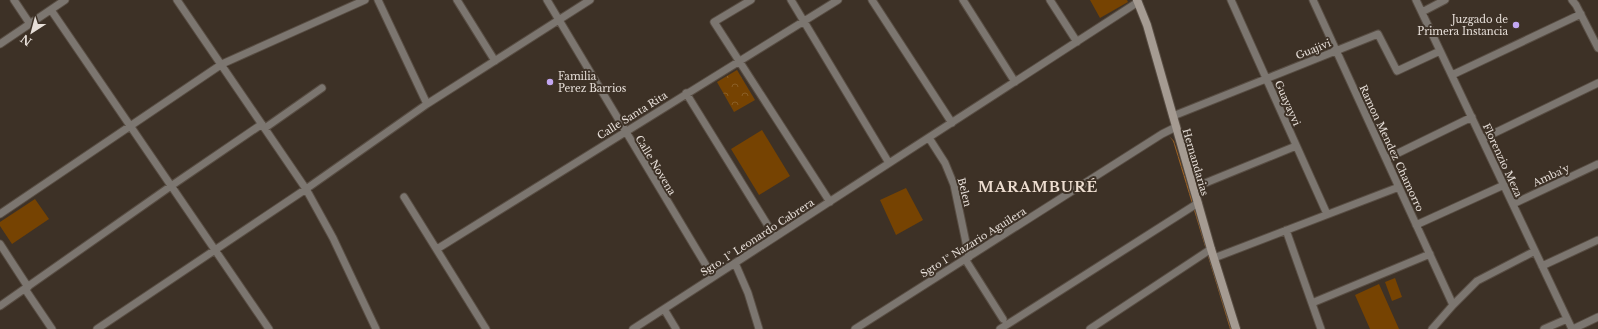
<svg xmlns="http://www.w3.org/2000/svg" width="1598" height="329" font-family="'Libre Baskerville',serif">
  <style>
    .forest { fill: url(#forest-crowns) }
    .pitch { fill: #764302 }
    .water { fill: url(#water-waves) }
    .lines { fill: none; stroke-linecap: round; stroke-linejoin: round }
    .street-casing { stroke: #584d43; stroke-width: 9 }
    .secondary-casing { stroke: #584d43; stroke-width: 10 }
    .street { stroke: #7c7670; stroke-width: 7 }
    .secondary { stroke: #a59b92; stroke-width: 8 }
    .poi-dot { fill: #c3a7f2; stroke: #3d3126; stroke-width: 1.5 }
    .labels { text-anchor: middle; stroke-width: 4; stroke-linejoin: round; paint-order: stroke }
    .poi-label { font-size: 10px; fill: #e7dfd9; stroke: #3d3126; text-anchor: end }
    .street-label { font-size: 10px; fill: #e7dfd9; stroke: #3d3126 }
    .district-label { font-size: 14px; font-weight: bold; letter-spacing: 1px; fill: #edddd0; stroke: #3d3126 }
  </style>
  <defs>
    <pattern id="forest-crowns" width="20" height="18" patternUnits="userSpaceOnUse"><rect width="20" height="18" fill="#764302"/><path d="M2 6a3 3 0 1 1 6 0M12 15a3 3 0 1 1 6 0" fill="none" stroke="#8a5e26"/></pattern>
    <pattern id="water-waves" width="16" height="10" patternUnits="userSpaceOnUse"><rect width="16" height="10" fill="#9d6224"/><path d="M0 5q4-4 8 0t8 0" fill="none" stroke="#755431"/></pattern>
  </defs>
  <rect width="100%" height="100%" fill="#3d3126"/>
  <!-- forest -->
  <path class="forest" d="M737,70l18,30 -21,12 -17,-30z"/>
  <!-- pitch -->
  <path class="pitch" d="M1090,0h37l1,2 -28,16z
    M762,130l28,46 -31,19 -28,-46z
    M906,188l17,32 -27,15 -16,-35z
    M35,199l14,20 -37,25 -12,-18v-4z
    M1395,278l7,19 -10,4 -7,-19z
    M1379,284l20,45h-29l-15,-34z"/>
  <!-- water -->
  <path class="water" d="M1169,136l5,5 58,188h-2l-57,-188z"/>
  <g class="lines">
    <defs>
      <path id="street" d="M14,0l16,24
        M177,0l129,189 27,49 43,91
        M378,0l49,104
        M457,0l38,61
        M547,0l166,277
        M751,0l-37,22 116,180
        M791,0l98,163
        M872,0l80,123
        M963,0l52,82
        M1050,0l27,42
        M1231,0l96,214
        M1313,0l140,305
        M1416,0l156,329
        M1572,0l4,5 22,43
        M51,10l218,319
        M1422,12l23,-12
        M0,44l65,-44
        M1452,75l129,-61
        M686,93l89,144
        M1173,116l205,-82 19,37 43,-20
        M265,128l57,-40
        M929,138l16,25 9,22 15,72
        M1482,139l116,-56
        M1386,159l86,-42
        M1193,188l103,-42
        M404,197l82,132
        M1513,204l85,-40
        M0,214l222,-150 143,-64
        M1416,225l88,-40
        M1286,230l35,99
        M0,244l28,43
        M437,249l401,-249
        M1214,258l185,-71
        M965,259l38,60
        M735,263l13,30 11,36
        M1542,266l56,-26
        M25,289l27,40
        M1312,303l118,-49
        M0,306l171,-120 91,-62
        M664,309l12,20
        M97,329l209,-140 121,-85 163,-104
        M633,329l505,-327
        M855,329l307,-195 14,-7
        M1000,329l198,-126
        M1090,329l121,-80
        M1432,329l21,-24 24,-24 58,-30
        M1544,329l23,-10
        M1573,329l25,-12"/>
      <path id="secondary" d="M1137,0l10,25 64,224 25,80"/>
    </defs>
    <!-- street casing -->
    <use href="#street" class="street-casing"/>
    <!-- secondary casing -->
    <use href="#secondary" class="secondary-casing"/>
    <!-- street -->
    <use href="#street" class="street"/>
    <!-- secondary -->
    <use href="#secondary" class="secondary"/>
  </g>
  <!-- markers -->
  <g class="poi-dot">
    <circle cx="1516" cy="25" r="4"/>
    <circle cx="550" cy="82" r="4"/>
  </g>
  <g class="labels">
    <!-- poi labels -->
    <g class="poi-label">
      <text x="1508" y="23">Juzgado de<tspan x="1508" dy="12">Primera Instancia</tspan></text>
      <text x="558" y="80" text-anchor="start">Familia<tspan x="558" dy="12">Perez Barrios</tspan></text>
    </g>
    <!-- street labels -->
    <g class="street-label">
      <text transform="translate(1313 49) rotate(-22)" y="4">Guajivi</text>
      <text transform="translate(1288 103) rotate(66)" y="4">Guayayvi</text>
      <text transform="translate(632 115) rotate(-32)" y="4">Calle Santa Rita</text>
      <text transform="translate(1392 148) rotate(65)" y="4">Ramon Mendez Chamorro</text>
      <text transform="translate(1503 160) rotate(65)" y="4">Florenzio Meza</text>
      <text transform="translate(1196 162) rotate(74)" y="4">Hernandarias</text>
      <text transform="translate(656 165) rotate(59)" y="4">Calle Novena</text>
      <text transform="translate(1551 175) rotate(-25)" y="4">Amba'y</text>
      <text transform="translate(965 192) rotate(76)" y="4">Belen</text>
      <text transform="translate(757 237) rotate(-33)" y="4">Sgto. 1º Leonardo Cabrera</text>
      <text transform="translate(973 242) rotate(-32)" y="4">Sgto 1º Nazario Aguilera</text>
    </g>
    <!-- district labels -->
    <g class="district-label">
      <text x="1038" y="192">MARAMBURÉ</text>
    </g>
  </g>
  <!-- north arrow -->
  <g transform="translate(32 32) rotate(216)" stroke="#3d3126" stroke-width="3" paint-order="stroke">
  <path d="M0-3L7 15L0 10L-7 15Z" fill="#e7dfd9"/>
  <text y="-6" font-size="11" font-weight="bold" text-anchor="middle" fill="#e7dfd9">N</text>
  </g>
</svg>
